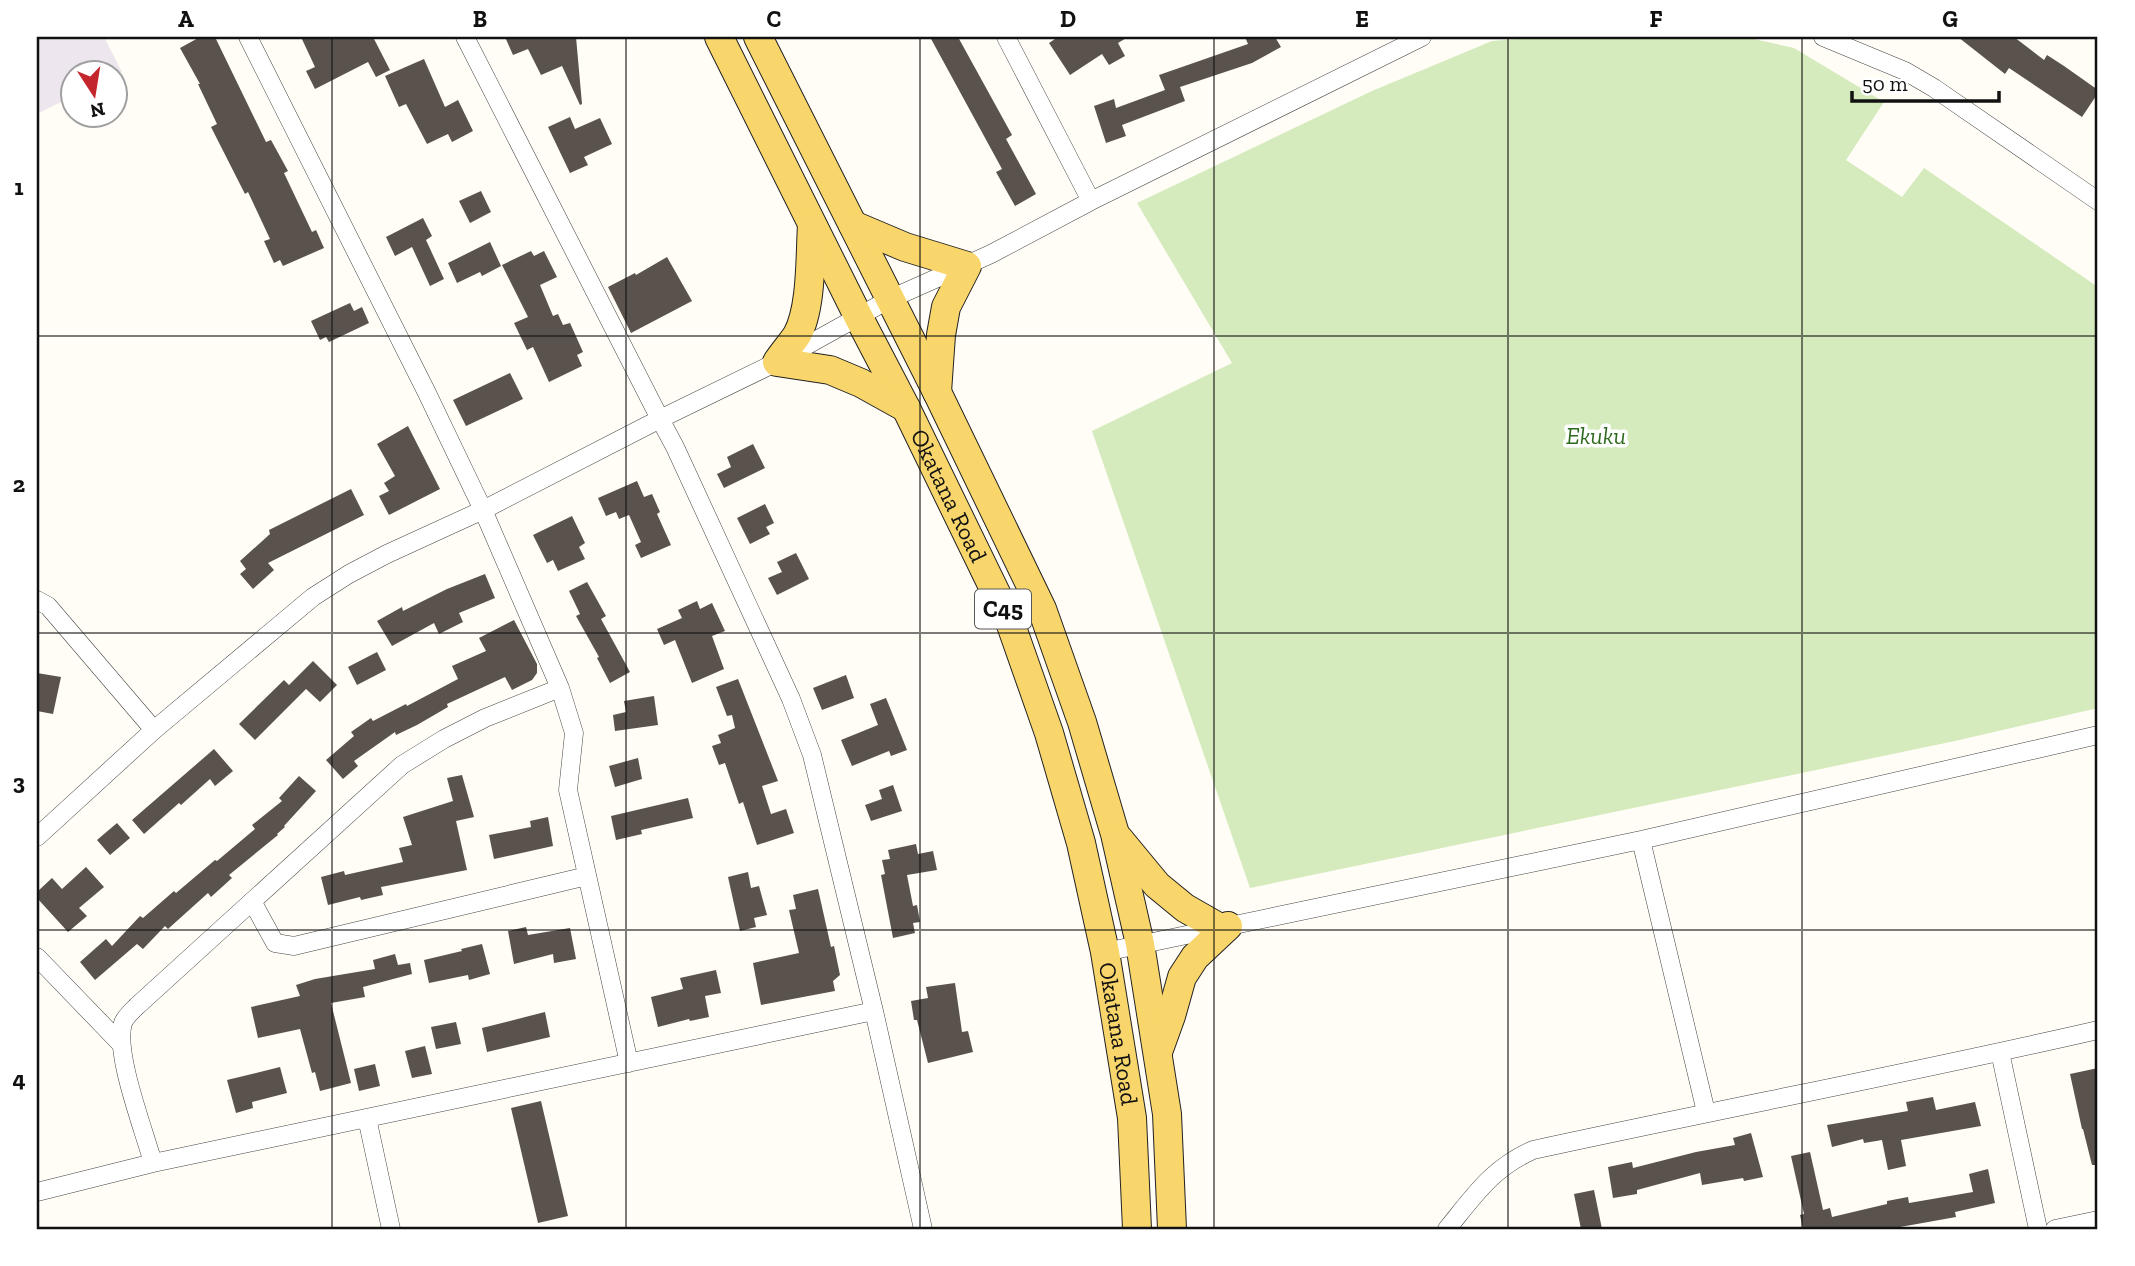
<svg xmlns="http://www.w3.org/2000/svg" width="2135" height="1266" font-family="'Zilla Slab',serif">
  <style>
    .industrial { fill: #eee6ef }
    .green { fill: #d5ebbd }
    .building { fill: #5a524d }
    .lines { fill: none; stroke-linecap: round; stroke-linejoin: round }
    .street-casing { stroke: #444; stroke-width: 19 }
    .primary-casing { stroke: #222; stroke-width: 30 }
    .street { stroke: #fff; stroke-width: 18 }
    .primary { stroke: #f9d66b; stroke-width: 28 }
    .grid { fill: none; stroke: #111; stroke-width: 2; stroke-opacity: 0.55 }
    .labels { text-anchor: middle; stroke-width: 7; stroke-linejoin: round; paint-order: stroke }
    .shield { fill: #fff; stroke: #585858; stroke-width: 2 }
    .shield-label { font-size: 23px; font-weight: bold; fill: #111 }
    .park-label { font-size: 24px; font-style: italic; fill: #2f6b1f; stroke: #fff }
    .street-label { font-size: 24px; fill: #111; stroke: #fff }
    .neatline { fill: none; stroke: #111; stroke-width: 2.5 }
    .grid-label { font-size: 23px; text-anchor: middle; font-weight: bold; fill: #111 }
  </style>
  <rect width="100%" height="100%" fill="#fffdf5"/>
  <!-- industrial -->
  <path class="industrial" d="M37,37h67l18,35 -6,3v-1h-42l-1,22 -36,18z"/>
  <!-- green -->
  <path class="green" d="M1543,37h202l49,11 90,54 -38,58 56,37 22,-29 174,119v421l-143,33 -705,147 -158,-457 140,-68 -95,-160 235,-112 120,-50z"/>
  <!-- building -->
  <path class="building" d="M200,37h15l51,105 5,-2 17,31 -4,2 28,59 4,-2 8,18 -41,18 -3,-6 -6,3 -10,-22 6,-2 -22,-47 -3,2 -34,-67 6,-3 -19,-40h2l-20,-36z
    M301,37h72l17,33 -14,7 -8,-15 -53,27 -9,-18 9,-4z
    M505,37h71l6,67 -2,1 -18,-39 -21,9 -13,-26 -15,6z
    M930,37h28l54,98 -6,4 30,55 -21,12 -19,-34 6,-3z
    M1058,37h70l-10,6 7,13 -16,9 -7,-11 -32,21 -21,-32z
    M1245,37h30l6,10 -29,16 -72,24 5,14 -63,24 4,11 -20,7 -12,-37 20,-7 2,9 49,-18 -6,-15 89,-31z
    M1958,37h56l30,23 3,-5 17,11 34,24v3l-16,24 -73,-49 -4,6z
    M424,59l21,48 13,-7 15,31 -21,11 -4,-8 -21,10 -21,-40 -7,3 -14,-31z
    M570,117l5,12 25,-11 12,26 -28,13 4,8 -18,8 -22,-46z
    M481,191l10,21 -21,11 -11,-22z
    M423,218l9,18 -6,4 18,39 -14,7 -18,-39 -17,9 -9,-19z
    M490,242l11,24 -19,10 -2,-4 -23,11 -9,-20z
    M531,251l3,5 10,-5 13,26 -17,8 13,31 5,-2 5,11 7,-2 13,29 -6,3 5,11 -33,16 -16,-35 -6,3 -13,-27 14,-6 -26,-52z
    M667,257l25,44 -61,32 -23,-46 27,-14 1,2z
    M350,303l4,8 8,-4 7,16 -40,19 -3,-5 -6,3 -9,-19z
    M510,373l13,26 -57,27 -13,-26z
    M408,426l32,63 -51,26 -10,-19 10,-5 -5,-8 11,-7 -18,-32z
    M753,444l12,24 -41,20 -7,-14 14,-7 -4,-10z
    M637,481l7,16 8,-3 8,18 -3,2 14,31 -30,13 -6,-13 6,-3 -12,-27 -10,4 -3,-7 -10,4 -8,-18z
    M351,489l13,26 -96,48 6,7 -21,19 -13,-15 6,-5 -6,-8 30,-27 -1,-4z
    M765,504l9,19 -8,4 4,7 -20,10 -13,-26z
    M572,516l13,27 -6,4 6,12 -27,12 -5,-11 -6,3 -14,-28z
    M796,553l13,26 -32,16 -9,-17 14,-6 -5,-10z
    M485,574l10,24 -36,15 4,9 -24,12 -5,-11 -42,23 -15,-25 25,-14 1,4 44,-22z
    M587,582l19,34 -5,3 29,53 -20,11 -13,-25 2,-1 -23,-41 4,-2 -11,-23z
    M697,601l3,8 12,-6 13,28 -13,5 12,33 -32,14 -17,-43 -11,5 -7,-16 25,-11 -4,-8z
    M514,620l23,44v9l-5,7 -20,10 -7,-13 -58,27 1,3 -31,18 -21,10 -1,-3 -41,29 4,5 -15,13 -17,-19 28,-24 -3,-4 20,-14 2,3 33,-17 1,2 51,-27 -6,-13 34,-15 -7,-13z
    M377,652l9,18 -29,15 -9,-18z
    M313,661l24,24 -17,17 -14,-13 -51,51 -16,-16 45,-44 5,5z
    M37,673l24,4 -8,37 -16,-3z
    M846,675l8,23 -32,12 -9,-22z
    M738,679l40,102 -16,5 9,28 15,-5 8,24 -37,12 -14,-43 -4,2 -14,-41 -6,2 -7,-19 9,-3 -3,-8 17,-7 -3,-13 -5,1 -11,-29z
    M654,696l4,29 -43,6 -2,-16 13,-3 -2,-11z
    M886,698l21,52 -16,6 -2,-5 -37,15 -11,-26 37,-15 -8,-21z
    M214,749l19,22 -18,15 -5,-7 -29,26 -2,-2 -35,31 -12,-14z
    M638,758l4,21 -27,8 -6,-21z
    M462,775l12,42 -18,4 11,49 -86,17 2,8 -22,5 -1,-3 -32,8 -7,-28 23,-6 1,4 58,-13 -4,-14 13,-3 -9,-28 50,-16 -6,-23z
    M299,776l17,15 -32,35 1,1 -8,7 1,1 -49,40 3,3 -21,19 -3,-4 -40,36 -3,-3 -22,23 -6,-5 -42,36 -15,-18 26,-23 6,7 28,-30 3,2 31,-27 2,2 39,-33 2,1 38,-32 -3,-4 30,-24 -3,-3z
    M893,785l9,26 -31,10 -6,-16 17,-6 -3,-9z
    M688,798l5,20 -52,12 1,4 -26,6 -5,-24z
    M548,817l5,29 -59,13 -5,-24 42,-8 -1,-6z
    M117,823l13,15 -20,17 -13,-15z
    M916,844l2,10 15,-3 4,19 -30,5 6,31 4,-1 3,17 -7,1 2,10 -22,5 -12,-63 4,-1 -3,-14 8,-1 -2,-9z
    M86,867l18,20 -25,21 8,8 -19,16 -31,-34v-6l15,-14 10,11z
    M748,872l3,16 8,-2 8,29 -13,3 2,9 -16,4 -12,-54z
    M818,889l13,58 3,-1 6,29 -7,6 2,10 -74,14 -8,-42 46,-10 -10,-43 7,-1 -3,-14z
    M526,927l2,8 42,-7 6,31 -22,4 -1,-9 -39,10 -6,-33z
    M482,944l8,30 -21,6 -1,-5 -39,8 -5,-23 38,-9 -1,-2z
    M395,954l3,11 12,-2 2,11 -49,13 2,10 -34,6 20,80 -31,8 -5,-19 -3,1 -12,-44 -42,9 -7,-31 49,-11 -4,-11 19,-6 60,-10 -2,-9z
    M716,970l5,23 -16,3 4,21 -19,4 -1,-2 -31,8 -7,-30 32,-8 -3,-11z
    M955,983l7,49 6,-1 5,21 -45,11 -11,-43h-3l-3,-19 17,-3 -2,-11z
    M545,1012l5,25 -63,15 -5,-24z
    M456,1022l5,22 -25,5 -5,-22z
    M425,1046l7,28 -20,4 -7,-27z
    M375,1064l5,22 -21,5 -5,-22z
    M280,1067l7,26 -35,9 1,6 -17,5 -9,-33z
    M2098,1068v97h-6l-9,-36h-1l-12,-55z
    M1933,1097l3,13 39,-8 6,24 -80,14 5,26 -18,4 -6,-30 -18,3 -1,-4 -31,8 -5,-22 81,-14 -2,-9z
    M541,1101l27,115 -30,7 -27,-115z
    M1751,1133l12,44 -19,4 -1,-3 -41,7 -2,-12 -63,17v4l-24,4 -5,-31 24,-5 1,6 63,-16 39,-7 -2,-7z
    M1810,1152l13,58 7,-2 2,9 55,-13v-3l21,-4 1,6 64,-11 -4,-18 19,-5 7,34 -40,9 1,5 -67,12h-86l-3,-14 4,-1 -13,-58z
    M1594,1190l8,39h-21l-7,-35z"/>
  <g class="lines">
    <defs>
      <path id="street" d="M248,37l178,354 57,119 77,178 14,45 -6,57 61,273
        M465,37l195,382 117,-57 113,-63 101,-45 100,-53 331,-164
        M1006,37l85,164
        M1823,37l82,34 29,17 164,113
        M37,600l11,6 106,124
        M37,837l117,-107 159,-133 36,-23 38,-20 96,-44 177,-91 15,28 116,252 21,56 62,256 49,218
        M1641,840l65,272
        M252,901l23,42 19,3 293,-70
        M1105,952l536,-112 457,-105
        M37,957l83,86
        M2000,1052l38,177
        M367,1118l24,111
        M153,1163c-9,-33 -39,-110 -30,-140 2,-6 9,-12 14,-17l265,-241 42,-26 41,-21 75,-30
        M37,1192l116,-29 721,-152
        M1447,1229c27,-33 45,-61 86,-79 188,-41 378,-77 565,-120
        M2055,1229l43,-9"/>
      <g id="primary">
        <path id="s1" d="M719,37l139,279 48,92 104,214 39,111 32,110 24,109 27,166 5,111"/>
        <path d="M758,37l179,355 105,217 40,113 33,112 25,110 27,170 5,115"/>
        <path d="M812,225c-2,30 0,83 -15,110 -6,9 -14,18 -20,27l53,8 31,13 45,25"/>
        <path d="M853,225l52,22 62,19 -21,41 -5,28 -4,57"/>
        <path d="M1119,839l38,46 28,23 35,20"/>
        <path d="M1158,1052l13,-36 11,-39 13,-20 33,-31"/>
      </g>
    </defs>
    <!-- street casing -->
    <use href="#street" class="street-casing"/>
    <!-- primary casing -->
    <use href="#primary" class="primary-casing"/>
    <!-- street -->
    <use href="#street" class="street"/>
    <!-- primary -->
    <use href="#primary" class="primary"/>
  </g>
  <!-- grid -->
  <path class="grid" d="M332,37v1192M626,37v1192M920,37v1192M1214,37v1192M1508,37v1192M1802,37v1192M37,336h2061M37,633h2061M37,930h2061"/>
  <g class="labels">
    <!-- shield labels -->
    <rect class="shield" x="975" y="589.5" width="56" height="39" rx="5"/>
    <g class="shield-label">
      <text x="1003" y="617">C45</text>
    </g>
    <!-- park labels -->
    <g class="park-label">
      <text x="1596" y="444">Ekuku</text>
    </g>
    <!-- street labels -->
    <g class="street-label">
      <text dy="8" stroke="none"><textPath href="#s1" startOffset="513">Okatana Road</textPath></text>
      <text dy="8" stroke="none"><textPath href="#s1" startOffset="1080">Okatana Road</textPath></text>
    </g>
  </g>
  <!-- border -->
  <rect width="2135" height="1266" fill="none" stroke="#ffffff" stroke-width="77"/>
  <!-- north arrow -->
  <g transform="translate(94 94) rotate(168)"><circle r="33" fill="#ffffff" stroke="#a0a0a0" stroke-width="2"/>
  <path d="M0-5L12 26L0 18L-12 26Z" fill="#c4262e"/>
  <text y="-10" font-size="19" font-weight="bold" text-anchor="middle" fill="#111111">N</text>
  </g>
  <!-- scale -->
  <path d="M1852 91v10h147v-10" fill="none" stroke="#111111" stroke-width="3.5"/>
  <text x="1862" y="91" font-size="21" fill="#111111" stroke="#ffffff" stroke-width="5" paint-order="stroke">50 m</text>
  <rect x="38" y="38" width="2058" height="1190" class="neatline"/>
  <g class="grid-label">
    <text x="186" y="27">A</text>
    <text x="480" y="27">B</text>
    <text x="774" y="27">C</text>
    <text x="1068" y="27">D</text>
    <text x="1362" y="27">E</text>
    <text x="1656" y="27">F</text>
    <text x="1950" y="27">G</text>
    <text x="19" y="195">1</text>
    <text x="19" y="492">2</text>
    <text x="19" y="790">3</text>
    <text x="19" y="1087">4</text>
  </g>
</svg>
